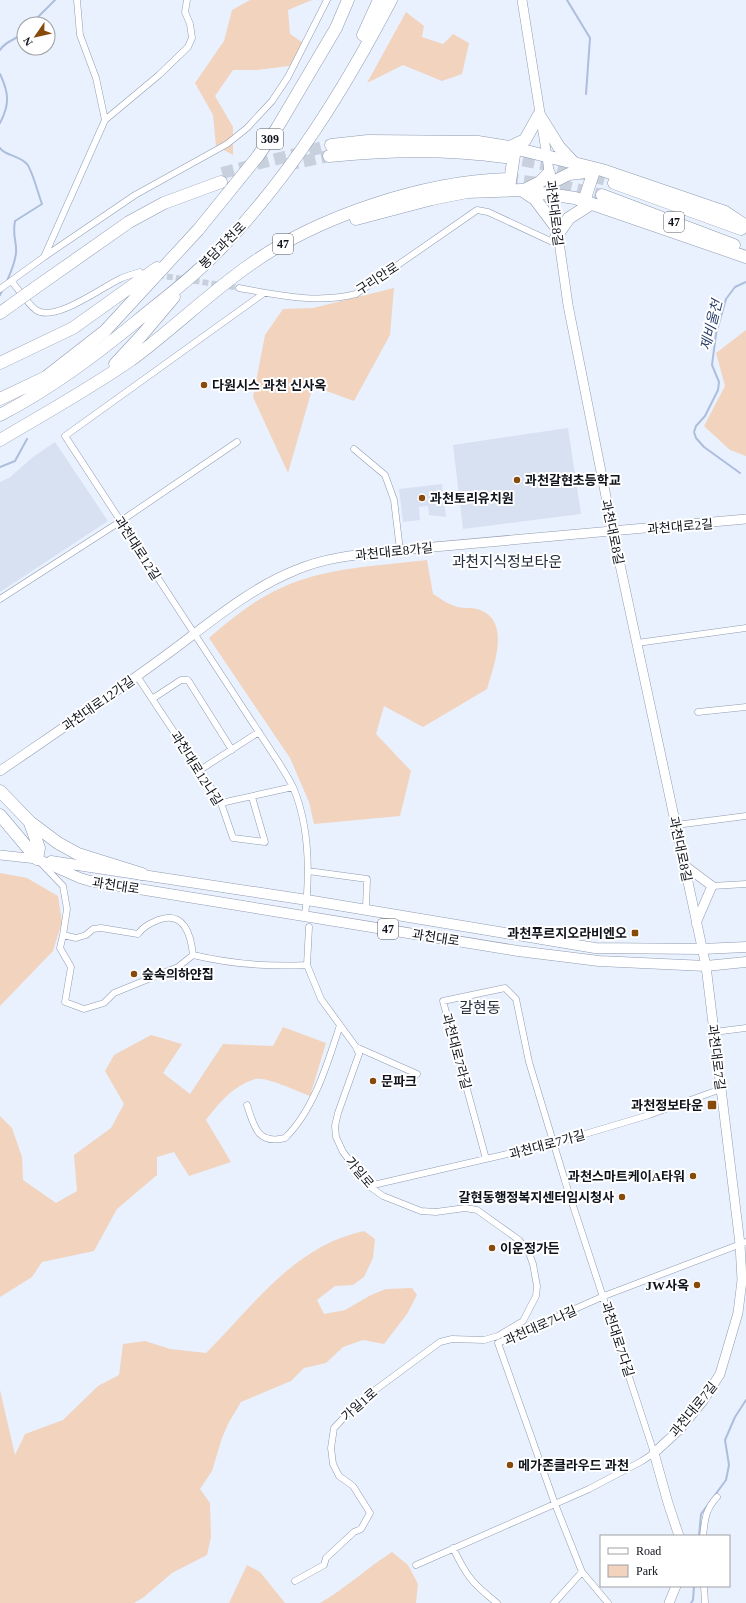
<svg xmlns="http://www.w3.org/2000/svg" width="746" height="1603" font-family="'Times New Roman','Noto Sans KR',serif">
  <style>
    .built { fill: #d8e1f2 }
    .green { fill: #f1d3be }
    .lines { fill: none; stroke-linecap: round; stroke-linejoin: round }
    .stream { stroke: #adbddc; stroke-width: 2 }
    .street-tunnel { stroke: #c8d0dd; stroke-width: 6; stroke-dasharray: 6 3; stroke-linecap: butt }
    .highway-tunnel { stroke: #c8d0dd; stroke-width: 12; stroke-dasharray: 12 6; stroke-linecap: butt }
    .street-casing { stroke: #909bb0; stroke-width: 7 }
    .secondary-casing { stroke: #909bb0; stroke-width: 10 }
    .primary-casing { stroke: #909bb0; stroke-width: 11 }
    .highway-casing { stroke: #909bb0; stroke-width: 13 }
    .street { stroke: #fff; stroke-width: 6 }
    .secondary { stroke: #fff; stroke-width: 9 }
    .primary { stroke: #fff; stroke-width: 10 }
    .highway { stroke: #fff; stroke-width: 12 }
    .highway-bridge-casing { stroke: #909bb0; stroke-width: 13; stroke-linecap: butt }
    .highway-bridge { stroke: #fff; stroke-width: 12 }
    .poi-dot { fill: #874a0a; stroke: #fff; stroke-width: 1.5 }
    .labels { text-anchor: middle; stroke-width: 4; stroke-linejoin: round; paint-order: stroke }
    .shield { fill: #fff; stroke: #575a5f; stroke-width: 1 }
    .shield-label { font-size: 12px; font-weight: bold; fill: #0f131b }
    .street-label { font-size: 13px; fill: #0f131b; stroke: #fff }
    .poi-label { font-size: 13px; font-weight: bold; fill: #0f131b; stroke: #fff; text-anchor: start }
    .water-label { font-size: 14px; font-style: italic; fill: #2a3f6a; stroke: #fff }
    .quarter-label { font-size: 15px; fill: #242d3e; stroke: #fff }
  </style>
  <rect width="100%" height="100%" fill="#e9f1ff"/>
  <!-- built -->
  <path class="built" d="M568,428l13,86 -118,15 -10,-84z
    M55,442l53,79 -108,71v-110l9,-4 24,-21z
    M442,484l4,33 -17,-2 -1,-9 -9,1 1,13 -17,2 -4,-33z"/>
  <!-- green -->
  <path class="green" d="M250,0h62l-24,10 2,24 12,8 -5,23 -40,5h-24l-18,26 18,31v28l-17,-9 -3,-31 -18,-32 29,-42 8,-31z
    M406,12l18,14 -2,11 21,7 10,-10 16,9 -7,31 -20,7 -39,-16 -36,18z
    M394,288l-4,47 -36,66 -41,-15 -25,87 -35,-76 12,-62 18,-26 30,-1z
    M746,330v126l-16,-6 -26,-24 21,-40 -9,-33z
    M427,560l6,34c7,4 14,10 22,12 7,3 15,1 22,3 35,10 17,56 10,80l-64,38 -39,-21 -8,28 35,37 -11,45 -86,8 -5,-22 -19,-44 -81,-120c22,-19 45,-38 72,-50 44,-21 98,-22 146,-28z
    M0,873l27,5 31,18 4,26 -9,29 -53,55z
    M283,1027l43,16 -16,53c-11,-4 -44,-20 -55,-17 -22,7 -36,24 -49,41l25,42 -42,14 -15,-24 -17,5v18l-40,34 -23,42 -52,11 -10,15 -32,20v-181l12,12 10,29 1,23 33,23 21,-12 -3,-36 37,-27 13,-24 -19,-33 9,-16 37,-20 31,9 -19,29 27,21 33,-50 50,2z
    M364,1231l11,8 -2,19 -9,19 -11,8 -18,1 -18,14 7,14 21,-4 26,-15 15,-6 26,-1 5,7 -10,19 -23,30 -21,-4 -20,7 -17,16 -22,5 -13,13 -50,21 -12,20 -7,16 -10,33 -12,18 10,14 1,34 -4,18 -35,18 -28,24 -10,6h-134v-213l15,65 10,-21 38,-14 35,-34 21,-11 4,-31 22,-3 25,8 36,4c48,-48 88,-107 158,-122z
    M392,1552l16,13 10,19 -2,19h-96c26,-15 47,-35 72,-51z
    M247,1565l13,7 25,31h-56z"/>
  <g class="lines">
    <!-- stream -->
    <path class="stream" d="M567,0l23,38 -4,56
      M31,24l24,-24
      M0,50c6,-10 17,-10 24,-18
      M0,74c9,19 10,30 0,49
      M0,148c4,7 20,8 27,16 6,8 11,30 15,40l-27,17c-3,15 2,20 1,32 -1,10 -5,19 -9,28
      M0,295l3,-6
      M0,467l15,-6 12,-22
      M740,473l-36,-26 -8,-9 -2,-6 2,-6 9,-10 13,-26 1,-8 -7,-17 4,-31 10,-35 9,-12 11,-5
      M699,1536l2,-22 25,-34 3,-15 -4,-25 10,-23 11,-17
      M691,1603l2,-3 1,-14"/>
    <!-- street-tunnel -->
    <path class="street-tunnel" d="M158,275l81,13"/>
    <!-- highway-tunnel -->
    <path class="highway-tunnel" d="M505,157l53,10 48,13
      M286,165l43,-9
      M222,173l109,-28
      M506,179l57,7 39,9"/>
    <defs>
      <path id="street" d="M77,0l3,35 16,43 9,42
        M44,257l91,-62 92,-51 20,-16 25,-27 16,-24 39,-77
        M12,282c7,8 15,21 24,28 19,13 66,-23 84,-31 6,-3 13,-5 20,-7
        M239,288c39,7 77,16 117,6l121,-84 11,2 71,33
        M0,289l44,-32 61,-137 54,-45 29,-28 4,-9 -2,-14 -5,-12 2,-12
        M264,293l-199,143 214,327c5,8 10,16 14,24 17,40 17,86 12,129
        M354,449l31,26 9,25 6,50
        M0,599l121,-78 116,-79
        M637,643l109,-15
        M137,676l84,127 12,35 32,4 -13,-45
        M152,699l29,-19h7l44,70
        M698,712l48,-5
        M200,770l59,-38
        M221,803l72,-16
        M676,825l70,-9
        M41,863l22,23 4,23 -4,26 13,3 10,-3 7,-6 8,-1 37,6c6,-8 11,-10 20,-14 26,-10 33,15 35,35 38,9 75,12 114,10
        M308,871l59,8 -1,30
        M712,886l34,-2
        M63,935l-3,13 11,19 -6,35 19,7 20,-6 10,-10 64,-26 15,-12
        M714,1032l32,-4
        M356,1047l61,27
        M247,1105c7,21 10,40 38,33 29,-28 43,-76 55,-113
        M369,1186l186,-43 94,-28 72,-26
        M703,1536c2,-16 2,-26 14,-39
        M453,1548c14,29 19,35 44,55
        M416,1565l173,-76 53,-28 12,-8 -89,-272 -36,-119 -13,-63 -11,-11 -62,13 43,158
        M295,1581l29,-16 2,-7 28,-26 7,-3 9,-16 -17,-27 -14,-10 -6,-12 -2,-16 3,-20 25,-26 81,-60 12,-3 32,1 14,-4 25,-15 13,-25 1,-10 -4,-22 -4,-11 -10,-13 -42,-30 -12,-2 -29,4 -15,-1 -38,-15 -14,-10 -26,-34 -7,-15 -1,-11 3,-13 21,-59 -3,-7 -35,-48 -14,-34 2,-38
        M704,1586l1,17
        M554,1603l28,-31
        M608,1603l-26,-31 -27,-68 -57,-161 106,-47 142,-54"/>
      <path id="secondary" d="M522,0l25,157 21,148 45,227 93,434 34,278 2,36 -4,33 -18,61 -17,27 -23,28 -26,24 14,50 11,33
        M0,771c54,-37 109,-74 162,-113 43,-31 84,-68 134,-88 32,-14 69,-16 104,-20l346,-31
        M0,855l37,4
        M684,865l28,21 -16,37
        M669,1603l7,-17"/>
      <path id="primary" d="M37,859l43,19 10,3 428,70 81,10 107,5 40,-4
        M51,861l256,39 288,48 107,1 44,-2"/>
      <path id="highway" d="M363,35l16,-35
        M539,115l20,32 15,16
        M331,145l37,-4 110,1 32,5 92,23 123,42 21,14
        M510,147l15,-7 14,-25
        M329,156c58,-6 119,-7 176,1
        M551,183l18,-9 26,-3
        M614,183l127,46
        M509,188l5,-33 -2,-7
        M524,190l16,-8 9,-9
        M523,191l12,8 21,28
        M602,195l132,50
        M586,202v-7l8,-24
        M356,219l76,-20 35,-7 55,-2 53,8 171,59
        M557,235l12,-17 22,-14
        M35,288l94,-66 35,-19 57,-21
        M0,313l14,-10
        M0,363l73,-35 84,-60
        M115,364l27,-29 32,-38
        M0,399l46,-22 59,-46 93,-101 60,-74 19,-28 59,-100 12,-28
        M0,415c50,-26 93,-58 137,-94 29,-24 60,-47 86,-75 69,-72 122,-158 168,-246
        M0,440c44,-26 89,-51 131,-80 41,-30 78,-67 120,-96 68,-48 172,-82 255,-85
        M0,791l30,31 28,21 20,11 64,20
        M0,815l37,44
        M30,823l9,25 -2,11"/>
    </defs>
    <!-- street casing -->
    <use href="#street" class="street-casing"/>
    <!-- secondary casing -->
    <use href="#secondary" class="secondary-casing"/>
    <!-- primary casing -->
    <use href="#primary" class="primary-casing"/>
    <!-- highway casing -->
    <use href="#highway" class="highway-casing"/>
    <!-- street -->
    <use href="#street" class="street"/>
    <!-- secondary -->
    <use href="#secondary" class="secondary"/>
    <!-- primary -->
    <use href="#primary" class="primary"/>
    <!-- highway -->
    <use href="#highway" class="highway"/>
    <defs>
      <path id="highway-bridge" d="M14,303l21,-15"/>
    </defs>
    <!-- highway-bridge casing -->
    <use href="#highway-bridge" class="highway-bridge-casing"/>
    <!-- highway-bridge -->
    <use href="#highway-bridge" class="highway-bridge"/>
  </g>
  <!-- markers -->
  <g class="poi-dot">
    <circle cx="204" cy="385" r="4"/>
    <circle cx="517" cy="480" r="4"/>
    <circle cx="422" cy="498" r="4"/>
    <rect x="631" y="929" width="8" height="8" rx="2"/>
    <circle cx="134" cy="974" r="4"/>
    <circle cx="373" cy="1081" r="4"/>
    <rect x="707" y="1100" width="10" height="10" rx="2"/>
    <circle cx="693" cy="1176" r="4"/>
    <circle cx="622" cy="1197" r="4"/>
    <circle cx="492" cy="1248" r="4"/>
    <circle cx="697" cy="1285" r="4"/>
    <circle cx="510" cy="1465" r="4"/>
  </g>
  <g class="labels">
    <!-- shield labels -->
    <g class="shield">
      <rect x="257" y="129" width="26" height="20" rx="3"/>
      <rect x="664" y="212" width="20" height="20" rx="3"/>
      <rect x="273" y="234" width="20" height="20" rx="3"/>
      <rect x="378" y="919" width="20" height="20" rx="3"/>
    </g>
    <g class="shield-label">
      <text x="270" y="143">309</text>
      <text x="674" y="226">47</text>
      <text x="283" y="248">47</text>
      <text x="388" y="933">47</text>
    </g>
    <!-- street labels -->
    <g class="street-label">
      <text transform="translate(555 213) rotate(83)" y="5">과천대로8길</text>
      <text transform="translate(222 245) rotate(-45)" y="5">봉담과천로</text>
      <text transform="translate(377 278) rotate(-33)" y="5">구리안로</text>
      <text transform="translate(680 526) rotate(-5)" y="5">과천대로2길</text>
      <text transform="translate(613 532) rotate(78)" y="5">과천대로8길</text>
      <text transform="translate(138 548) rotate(57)" y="5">과천대로12길</text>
      <text transform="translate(394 551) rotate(-6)" y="5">과천대로8가길</text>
      <text transform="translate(98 703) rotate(-35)" y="5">과천대로12가길</text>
      <text transform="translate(197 768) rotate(58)" y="5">과천대로12나길</text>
      <text transform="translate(681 849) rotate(78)" y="5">과천대로8길</text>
      <text transform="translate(116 885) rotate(9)" y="5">과천대로</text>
      <text transform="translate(436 937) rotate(9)" y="5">과천대로</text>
      <text transform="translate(457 1051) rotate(75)" y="5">과천대로7라길</text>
      <text transform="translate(717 1057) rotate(83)" y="5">과천대로7길</text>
      <text transform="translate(547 1144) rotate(-15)" y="5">과천대로7가길</text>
      <text transform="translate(360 1172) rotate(50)" y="5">가일로</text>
      <text transform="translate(540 1325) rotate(-24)" y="5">과천대로7나길</text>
      <text transform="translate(618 1339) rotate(72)" y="5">과천대로7다길</text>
      <text transform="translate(359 1404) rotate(-41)" y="5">가일1로</text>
      <text transform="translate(693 1409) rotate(-51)" y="5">과천대로7길</text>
    </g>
    <!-- poi labels -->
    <g class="poi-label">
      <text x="212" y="390">다원시스 과천 신사옥</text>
      <text x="525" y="485">과천갈현초등학교</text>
      <text x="430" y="503">과천토리유치원</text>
      <text x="627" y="938" text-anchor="end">과천푸르지오라비엔오</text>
      <text x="142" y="979">숲속의하얀집</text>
      <text x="381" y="1086">문파크</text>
      <text x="703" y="1110" text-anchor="end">과천정보타운</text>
      <text x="685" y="1181" text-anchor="end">과천스마트케이A타워</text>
      <text x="614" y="1202" text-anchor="end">갈현동행정복지센터임시청사</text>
      <text x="500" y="1253">이운정가든</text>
      <text x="689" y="1290" text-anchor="end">JW사옥</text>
      <text x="518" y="1470">메가존클라우드 과천</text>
    </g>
    <!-- water labels -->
    <g class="water-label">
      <text transform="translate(711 325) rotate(-76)" y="5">제비울천</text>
    </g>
    <!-- quarter labels -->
    <g class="quarter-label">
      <text x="507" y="567">과천지식정보타운</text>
      <text x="480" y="1013">갈현동</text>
    </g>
  </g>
  <!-- legend -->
  <rect x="600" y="1535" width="130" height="52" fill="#ffffff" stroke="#9fa1a4"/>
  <rect x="608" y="1548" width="20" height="6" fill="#ffffff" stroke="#9fa1a4"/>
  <text x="636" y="1555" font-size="12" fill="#0f131b">Road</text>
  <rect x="608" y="1565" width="20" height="12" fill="#f1d3be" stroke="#9fa1a4"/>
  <text x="636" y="1575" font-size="12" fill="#0f131b">Park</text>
  <!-- north arrow -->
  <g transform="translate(36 36) rotate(236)"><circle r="19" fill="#ffffff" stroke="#9fa1a4"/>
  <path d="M0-3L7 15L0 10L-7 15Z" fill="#874a0a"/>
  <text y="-6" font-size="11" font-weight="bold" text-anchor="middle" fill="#0f131b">N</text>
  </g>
</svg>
